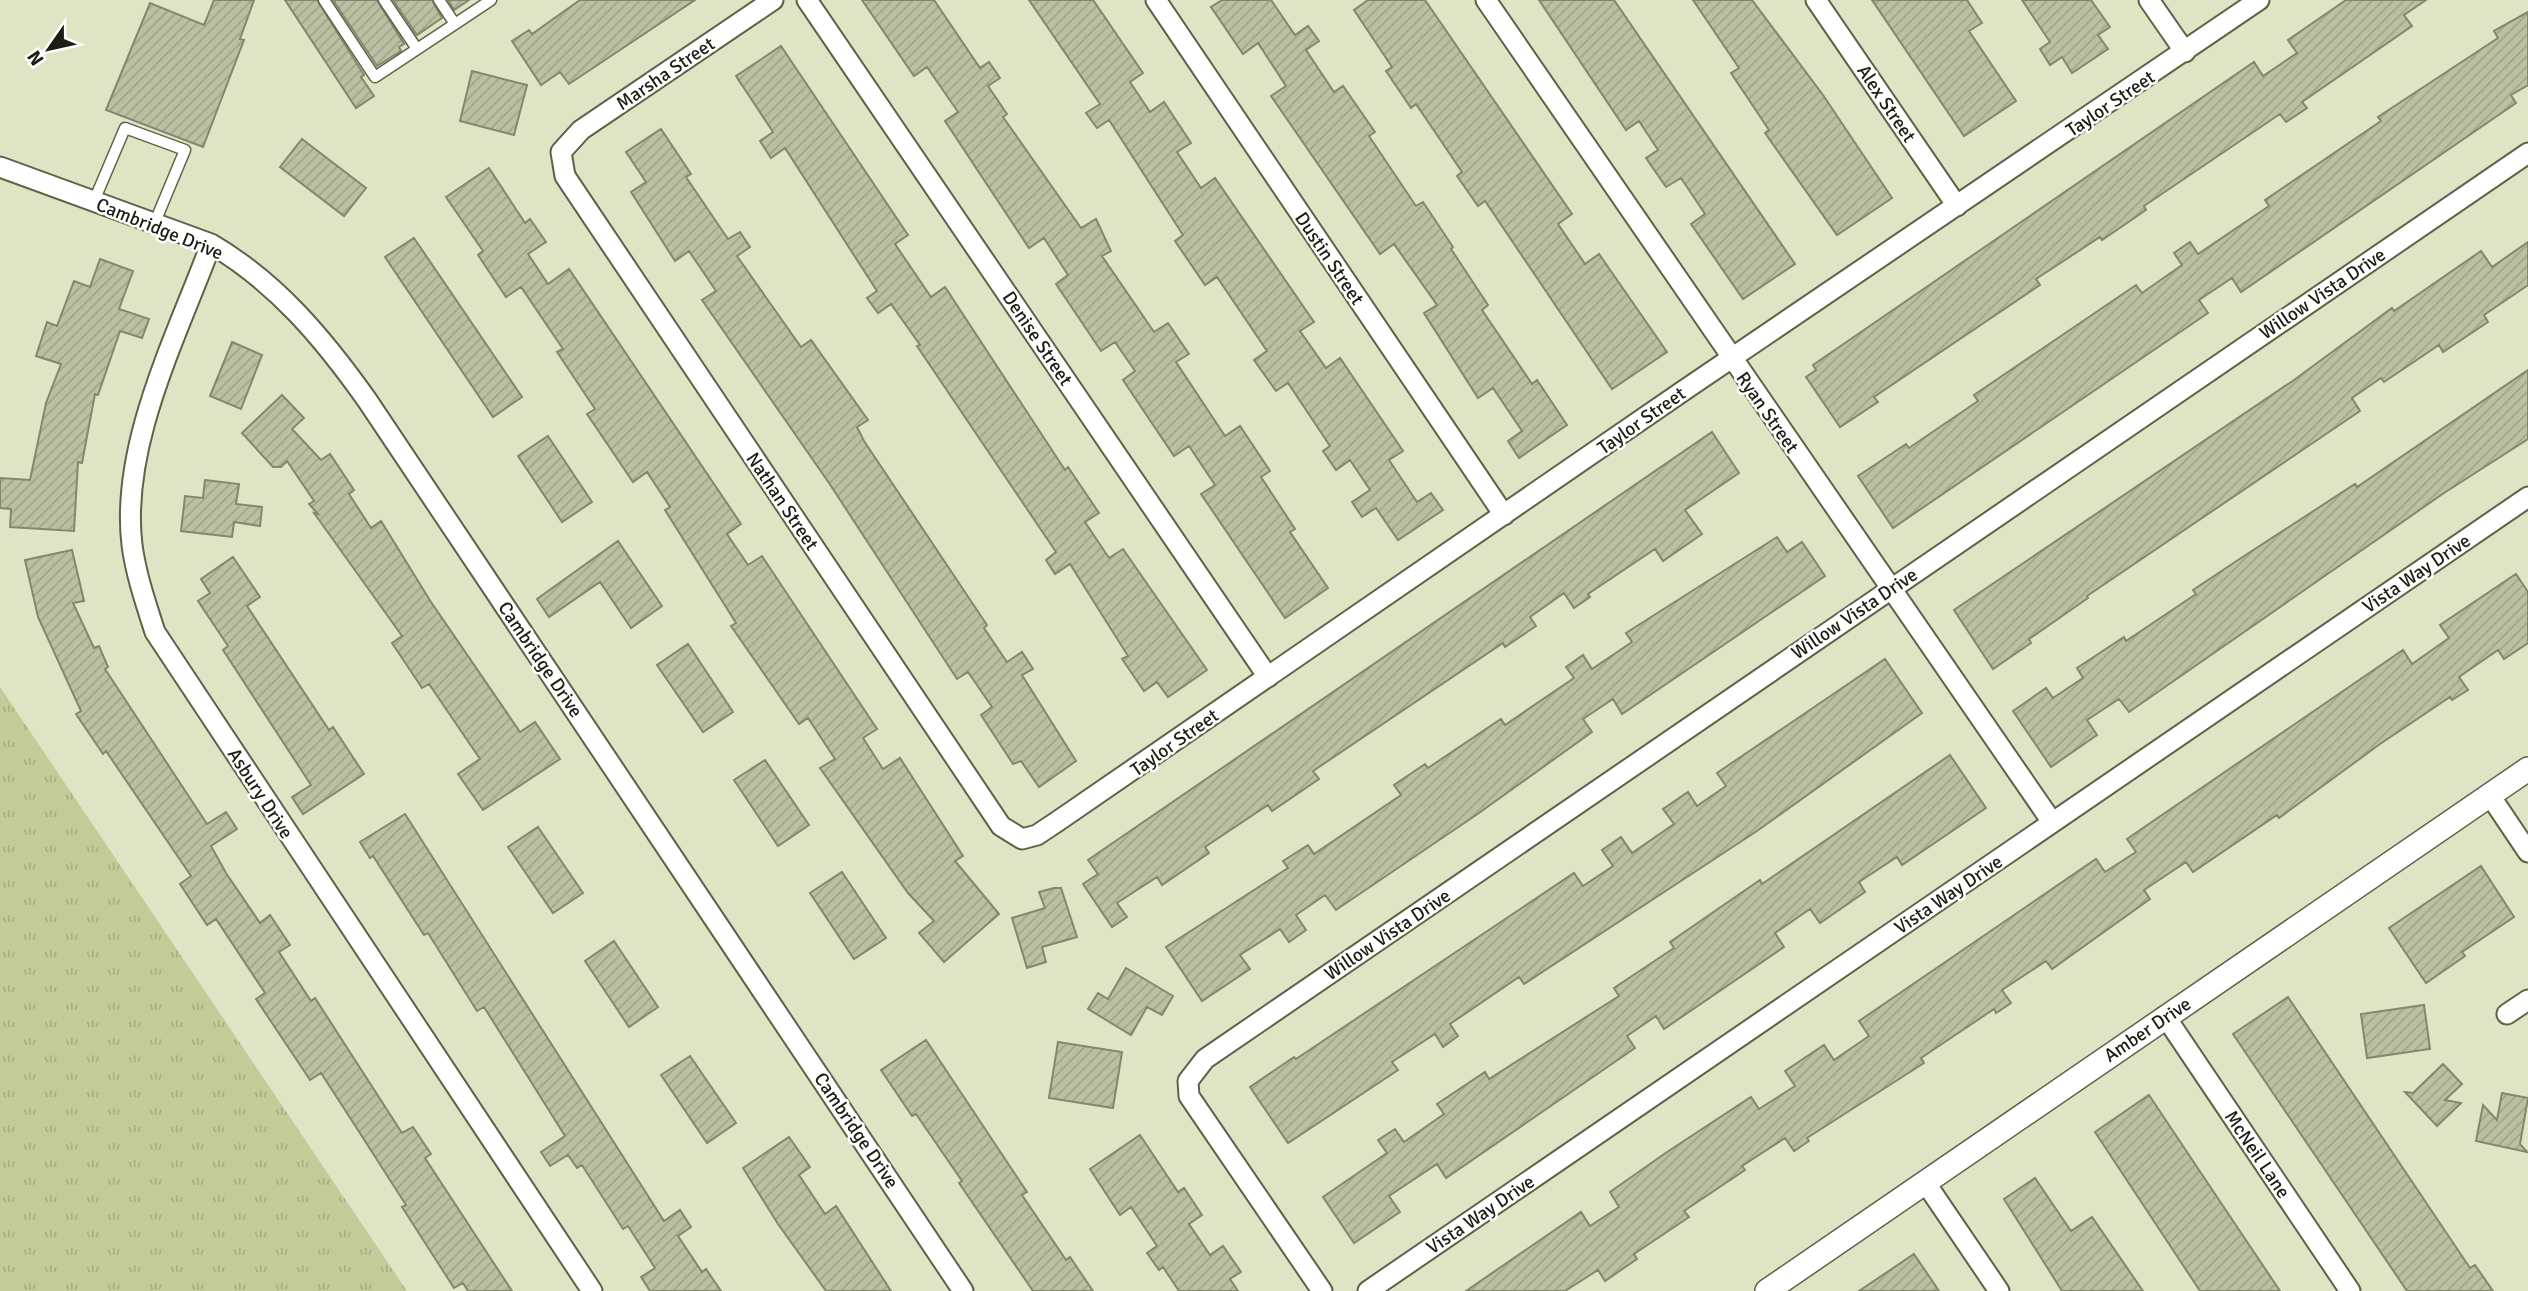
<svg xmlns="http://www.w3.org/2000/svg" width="2528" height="1291" font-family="Signika,sans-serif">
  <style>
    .grass { fill: url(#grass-tufts) }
    .building { fill: url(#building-hatch); stroke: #83886c; stroke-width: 2 }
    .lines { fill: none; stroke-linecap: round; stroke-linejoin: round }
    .service-casing { stroke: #5e6347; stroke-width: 13 }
    .minor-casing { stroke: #5e6347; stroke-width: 23 }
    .tertiary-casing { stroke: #5e6347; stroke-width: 26 }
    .service { stroke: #fff; stroke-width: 10 }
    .minor { stroke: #fff; stroke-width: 19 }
    .tertiary { stroke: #fff; stroke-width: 23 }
    .labels { text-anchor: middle; stroke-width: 5; stroke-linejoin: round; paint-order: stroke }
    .street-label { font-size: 19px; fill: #1c1e13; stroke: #fff }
  </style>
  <defs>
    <pattern id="grass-tufts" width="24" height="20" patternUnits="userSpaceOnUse" patternTransform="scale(1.75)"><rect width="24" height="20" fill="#c3cc99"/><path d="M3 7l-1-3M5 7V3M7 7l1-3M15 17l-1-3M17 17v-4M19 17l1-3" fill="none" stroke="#a7af83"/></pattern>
    <pattern id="building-hatch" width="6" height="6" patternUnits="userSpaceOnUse" patternTransform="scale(1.75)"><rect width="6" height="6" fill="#bbc0a2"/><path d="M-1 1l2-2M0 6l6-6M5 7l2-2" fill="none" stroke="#a0a58b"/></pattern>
  </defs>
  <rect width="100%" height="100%" fill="#dee4c4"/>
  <!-- grass -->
  <path class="grass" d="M0,687l407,604h-407z"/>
  <!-- building -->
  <path class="building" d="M214,0h40l-14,39 4,1 -41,107 -97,-37 44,-107 54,22z
    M285,0h32l47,75 -3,2 13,19 -18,12z
    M333,0h44l27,44 -5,3 2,4 -24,15z
    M393,0h39l10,18 -25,17z
    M448,0h21l-15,10z
    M580,0h115l-126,84 -9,-12 -19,13 -29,-44 17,-11 3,4z
    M862,0h72l46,68 9,-6 11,16 -12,8 19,28 -4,3 78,111 15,-9 15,32 -9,5 52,76 14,-9 21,31 -13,8 49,74 15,-10 30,45 -9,6 34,52 -5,3 38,56 -43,30 -84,-124 14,-9 -26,-39 -15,10 -51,-76 12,-9 -20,-29 -14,9 -45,-67 12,-9 -24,-37 -15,10 -84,-127 13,-9 -20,-29 -11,-16 -13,9z
    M1029,0h64l50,73 -13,9 20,30 14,-10 27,41 -14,9 24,36 14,-10 99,144 -14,9 26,37 14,-10 63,93 -14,9 28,42 14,-9 12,17 -45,30 -22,-32 -14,9 -10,-15 18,-12 -20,-30 -14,10 -13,-19 7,-5 -42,-63 -12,8 -22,-31 13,-9 -50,-74 -12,8 -30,-44 8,-6 -74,-115 -12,8 -11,-15 14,-9z
    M1222,0h49l24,35 13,-9 11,15 -13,9 28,42 9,-6 32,46 -6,4 47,70 7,-4 30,45 -2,2 37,56 -6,5 50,74 5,-4 30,45 -48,33 -11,-17 14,-10 -29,-43 -15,10 -54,-85 13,-8 -43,-61 -14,10 -109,-158 15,-10 -28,-43 -15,11 -32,-47z
    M1368,0h57l147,214 -14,10 27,40 14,-10 68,98 -55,37 -127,-188 -7,5 -21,-30 5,-4 -46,-68 -5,4 -25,-37 6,-4 -38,-57z
    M1539,0h75l181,264 -52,35 -52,-75 14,-10 -24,-36 -15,9 -20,-29 12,-8 -19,-29 -13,9z
    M1693,0h59l71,95 69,103 -55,37 -72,-102 4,-3 -38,-57 8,-5z
    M1872,0h95l15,23 -13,8 47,70 -52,35z
    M2022,0h69l19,27 -12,8 10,14 -36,24 -10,-16 -12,8 -10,-16 10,-7z
    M2346,0h80l-22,15 8,11 -110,76 5,6 -21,14 -6,-8 -136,92 2,4 -44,30 -2,-3 -64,42 4,6 -166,112 4,5 -38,25 -34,-50 10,-7 -3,-5 441,-303 9,14 34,-23 -9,-13z
    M2528,12v73l-17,10 5,8 -275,189 -9,-14 -33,22 9,13 -315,215 -35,-52 48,-32 3,4 69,-47 -4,-6 162,-110 6,8 40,-28 -8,-12 16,-11 8,12 71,-48 -4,-6 116,-79 -3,-4 120,-79 -4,-7z
    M781,46l127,189 -13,9 36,53 14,-10 120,183 3,-3 31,46 -14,9 24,36 14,-9 84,121 -39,27 -11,-15 -13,9 -22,-32 6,-3 -58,-92 -15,10 -9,-14 10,-8 -139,-206 3,-1 -29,-41 -13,9 -11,-15 10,-7 -92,-143 -14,10 -11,-17 13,-9 -37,-56z
    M472,71l55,14 -13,50 -54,-14z
    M661,129l30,45 -5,3 42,62 12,-7 10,15 -13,9 28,40 36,51 10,-7 57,80 -11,7 7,14 123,184 -3,3 23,34 15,-10 11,17 -11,6 54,86 -37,26 -18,-26 -8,3 -32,-49 11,-8 -24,-35 -11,7 -128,-196 -127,-183 14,-9 -27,-40 -14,10 -44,-69 15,-10 -20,-30z
    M302,139l64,49 -22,28 -64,-49z
    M489,168l36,55 5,-4 16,23 -18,12 20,30 21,-15 172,255 -14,10 21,31 14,-9 115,173 -14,9 20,31 17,-11 63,98 -8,5 44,53 -55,48 -25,-29 15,-12 -26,-28 -88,-125 15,-9 -27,-41 -9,6 -68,-98 5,-3 -71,-113 5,-3 -23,-35 -14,10 -46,-68 8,-5 -38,-57 6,-3 -42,-62 -15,10 -28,-42 5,-4 -37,-54z
    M414,238l108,159 -29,20 -108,-160z
    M2528,242v43l-44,30 4,7 -45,30 -4,-7 -55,37 -3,-4 -29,20 8,13 -273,185 1,2 -59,41 2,4 -38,26 -39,-59 340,-230 98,-72 2,3 87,-60 11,16z
    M100,259l33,12 -14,38 30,10 -7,19 -22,-7 -22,64 -3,-1 -13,69 -4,-1 -4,69 -64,-4 1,-18 -11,-1v-30l30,2 16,-77 15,-39 -25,-8 11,-34 10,4 17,-45 16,6z
    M232,342l30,13 -21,54 -31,-13z
    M2528,370v69l-84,54 -315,219 -10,-13 -32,21 10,15 -46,32 -38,-56 33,-23 7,10 30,-20 -6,-10 47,-31 2,4 70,-47 -3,-4 45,-30 117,-76 2,3z
    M282,395l22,23 -12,11 29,31 9,-6 24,36 -5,4 22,34 10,-7 50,81 89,130 15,-10 25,37 -77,51 -25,-36 22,-15 -51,-75 -7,4 -30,-45 10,-7 -88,-123 4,1 -9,-10 5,-3 -27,-40 -6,6h-8l-31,-34z
    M1712,432l27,41 -54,37 17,24 -39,27 -8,-12 -67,45 2,3 -16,11 -10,-15 -34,24 6,9 -31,21 -2,-4 -190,128 6,8 -47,32 -4,-6 -63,42 4,6 -47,32 -5,-8 -40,26 10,14 -15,10 -29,-43 15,-10 -10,-14z
    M548,436l44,66 -30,20 -44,-66z
    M205,480l34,4 -3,20 26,3 -2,19 -26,-4 -2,15 -51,-6 4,-35 18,2z
    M1777,537l10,15 15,-10 23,34 -203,138 -9,-15 -30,20 9,13 -113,81 -143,97 -11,-15 -29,20 10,15 -17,12 -9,-13 -40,26 10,14 -48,32 -36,-54 122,-79 -5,-7 25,-16 6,9 87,-59 -7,-10 31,-21 3,4 73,-49 4,6 69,-47 -8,-11 17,-12 9,14 40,-27 -6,-9z
    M618,541l44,65 -31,22 -31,-46 -51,35 -12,-18z
    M72,550l12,51 -11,2 21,45 5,-2 9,21 -3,2 102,155 19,-12 11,17 -26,17 15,27 34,50 10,-8 20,30 -11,7 32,49 4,-3 87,135 11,-6 18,27 -6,4 87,133h-44l-5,-8 -9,5 -52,-81 4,-2 -50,-78 -35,-54 -11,7 -54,-81 9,-6 -49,-74 -9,6 -27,-41 11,-8 -85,-125 -3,3 -27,-40 5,-3 -43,-94 -13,-57z
    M233,557l27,40 -13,9 82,124 4,-3 31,47 -61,40 -11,-17 19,-12 -88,-135 5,-4 -30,-45 12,-8 -9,-14z
    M2516,574l12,18v51l-24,16 -6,-9 -39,27 9,13 -16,10 -2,-3 -70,47 -101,74 -2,-3 -84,57 -7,-10 -42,28 6,9 -98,70 -6,-8 -44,29 9,13 -15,10 -2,-4 -73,49 3,5 -117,75 2,3 -15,10 -9,-13 -43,28 3,4 -61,41 5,6 -55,37 3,5 -32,22 -7,-11 -33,21h-99l115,-79 9,14 29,-19 -9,-15 57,-40 84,-55 8,12 36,-23 -10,-15 39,-26 10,15 35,-24 -10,-15 237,-162 9,13 31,-20 -9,-13 276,-189 9,14 37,-26 -9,-13z
    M688,644l45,68 -30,20 -46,-67z
    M1885,659l37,54 -165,118 -233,153 -5,-7 -69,47 8,12 -15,11 -8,-13 -43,28 6,8 -110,73 -38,-56 44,-30 2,2 278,-186 9,13 30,-20 -11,-16 19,-13 11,16 42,-29 -11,-15 25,-17 9,14 29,-20 -9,-13z
    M1950,755l36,53 -84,57 -5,-8 -38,25 6,10 -45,31 -10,-14 -35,24 9,14 -120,82 -8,-13 -29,20 8,12 -189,130 -9,-14 -48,32 11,16 -46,31 -31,-46 64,-44 -9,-13 17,-11 9,13 40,-28 -7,-10 48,-32 4,7 130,-83 -5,-8 60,-40 -4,-6 90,-62 2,4z
    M765,760l44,65 -31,21 -44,-66z
    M405,814l259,407 16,-11 11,17 -13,9 24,36 4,-3 15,22h-71l-9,-14 14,-9 -27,-42 -5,3 -41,-64 -5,3 -9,-13 -18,11 -9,-14 24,-16 -81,-129 -7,4 -49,-78 -4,2 -51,-79 -3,2 -10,-16z
    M538,827l45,66 -30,20 -45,-66z
    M2481,866l33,51 -52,35 3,4 -39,27 -37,-55z
    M842,872l44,66 -32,21 -44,-66z
    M1054,888h7l16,49 -35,10 4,15 -19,6 -15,-50 33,-10 -6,-16z
    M614,941l44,66 -29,20 -44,-66z
    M1126,968l47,28 -11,19 -15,-8 -16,28 -43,-26 10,-16 10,6z
    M2288,997l182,271 5,-3 18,26h-86l-174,-257z
    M2424,1005l6,44 -63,9 -6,-44z
    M926,1040l101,152 -5,3 44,65 4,-3 23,34h-60l-74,-108 3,-2 -46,-67 -4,2 -31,-46z
    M1058,1042l64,10 -9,56 -64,-10z
    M690,1056l46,67 -29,20 -46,-68z
    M2443,1064l19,20 -17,16 16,3 -24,23 -32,-34 8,1z
    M2502,1093l26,5 -8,46 7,8 -51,-11 7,-36 14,15z
    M2149,1095l64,96 67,100h-80l-31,-47 -74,-112z
    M1140,1135l38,57 6,-4 18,27 -13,9 21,31 13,-9 18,26 -11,7 8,12h-59l-16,-24 -4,3 -12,-17 10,-7 -26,-39 -11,8 -30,-46z
    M789,1137l21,30 -11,8 26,39 11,-8 55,85h-65l-48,-67 -35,-56z
    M2035,1178l36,53 21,-14 51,74h-81l-58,-92z
    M1914,1254l25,37h-80z"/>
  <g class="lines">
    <defs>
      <path id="service" d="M324,0l51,77 80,-53
        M384,0l33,49
        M439,0l16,24 36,-24
        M94,201l31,-73 60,22 -30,72"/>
      <path id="minor" d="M773,0l-192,130 -20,22 4,24 436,650 21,13 15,-4 21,-14 625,-430 576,-391
        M807,0l461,677
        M1156,0l348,515
        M1486,0c187,275 379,547 566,822
        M1816,0l141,206
        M2149,0l36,52
        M0,167l211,77c65,38 112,94 156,156l596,891
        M211,244c-34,92 -91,201 -79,301 4,30 14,59 23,87l437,659
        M2491,797l37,55
        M2507,1014l21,-14
        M2165,1016l185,275
        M1925,1182l74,109
        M1322,1291l-133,-195 -1,-15 17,-22 1323,-906
        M1368,1291l1160,-794"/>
      <path id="tertiary" d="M1767,1291l761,-522"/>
    </defs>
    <!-- service casing -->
    <use href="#service" class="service-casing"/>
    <!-- minor casing -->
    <use href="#minor" class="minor-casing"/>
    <!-- tertiary casing -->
    <use href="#tertiary" class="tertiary-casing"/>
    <!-- service -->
    <use href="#service" class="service"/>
    <!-- minor -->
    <use href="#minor" class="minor"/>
    <!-- tertiary -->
    <use href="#tertiary" class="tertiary"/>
  </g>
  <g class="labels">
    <!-- street labels -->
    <g class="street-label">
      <text transform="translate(665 73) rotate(-34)" y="7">Marsha Street</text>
      <text transform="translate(1887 103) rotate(56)" y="7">Alex Street</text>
      <text transform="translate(2110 103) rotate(-34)" y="7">Taylor Street</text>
      <text transform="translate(160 228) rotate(22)" y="7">Cambridge Drive</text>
      <text transform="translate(1330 258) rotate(56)" y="7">Dustin Street</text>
      <text transform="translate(2322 293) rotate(-34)" y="7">Willow Vista Drive</text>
      <text transform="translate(1038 338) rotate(56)" y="7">Denise Street</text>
      <text transform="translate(1768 412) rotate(55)" y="7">Ryan Street</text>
      <text transform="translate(1641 420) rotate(-35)" y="7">Taylor Street</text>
      <text transform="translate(783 501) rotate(56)" y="7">Nathan Street</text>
      <text transform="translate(2416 573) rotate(-34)" y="7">Vista Way Drive</text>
      <text transform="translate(1854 613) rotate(-34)" y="7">Willow Vista Drive</text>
      <text transform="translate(541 659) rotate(56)" y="7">Cambridge Drive</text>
      <text transform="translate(1174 742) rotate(-35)" y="7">Taylor Street</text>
      <text transform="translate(261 793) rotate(57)" y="7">Asbury Drive</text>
      <text transform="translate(1948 894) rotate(-34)" y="7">Vista Way Drive</text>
      <text transform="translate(1387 934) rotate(-34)" y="7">Willow Vista Drive</text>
      <text transform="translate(2147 1029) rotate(-34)" y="7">Amber Drive</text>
      <text transform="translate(857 1130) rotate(56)" y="7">Cambridge Drive</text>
      <text transform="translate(2258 1154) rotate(56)" y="7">McNeil Lane</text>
      <text transform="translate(1480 1214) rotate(-34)" y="7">Vista Way Drive</text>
    </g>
  </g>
  <!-- north arrow -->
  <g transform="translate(49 49) rotate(236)" stroke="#ffffff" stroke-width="5" paint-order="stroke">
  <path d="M0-5L12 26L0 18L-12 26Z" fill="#1c1e13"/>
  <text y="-10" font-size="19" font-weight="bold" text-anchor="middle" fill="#1c1e13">N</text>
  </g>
</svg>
